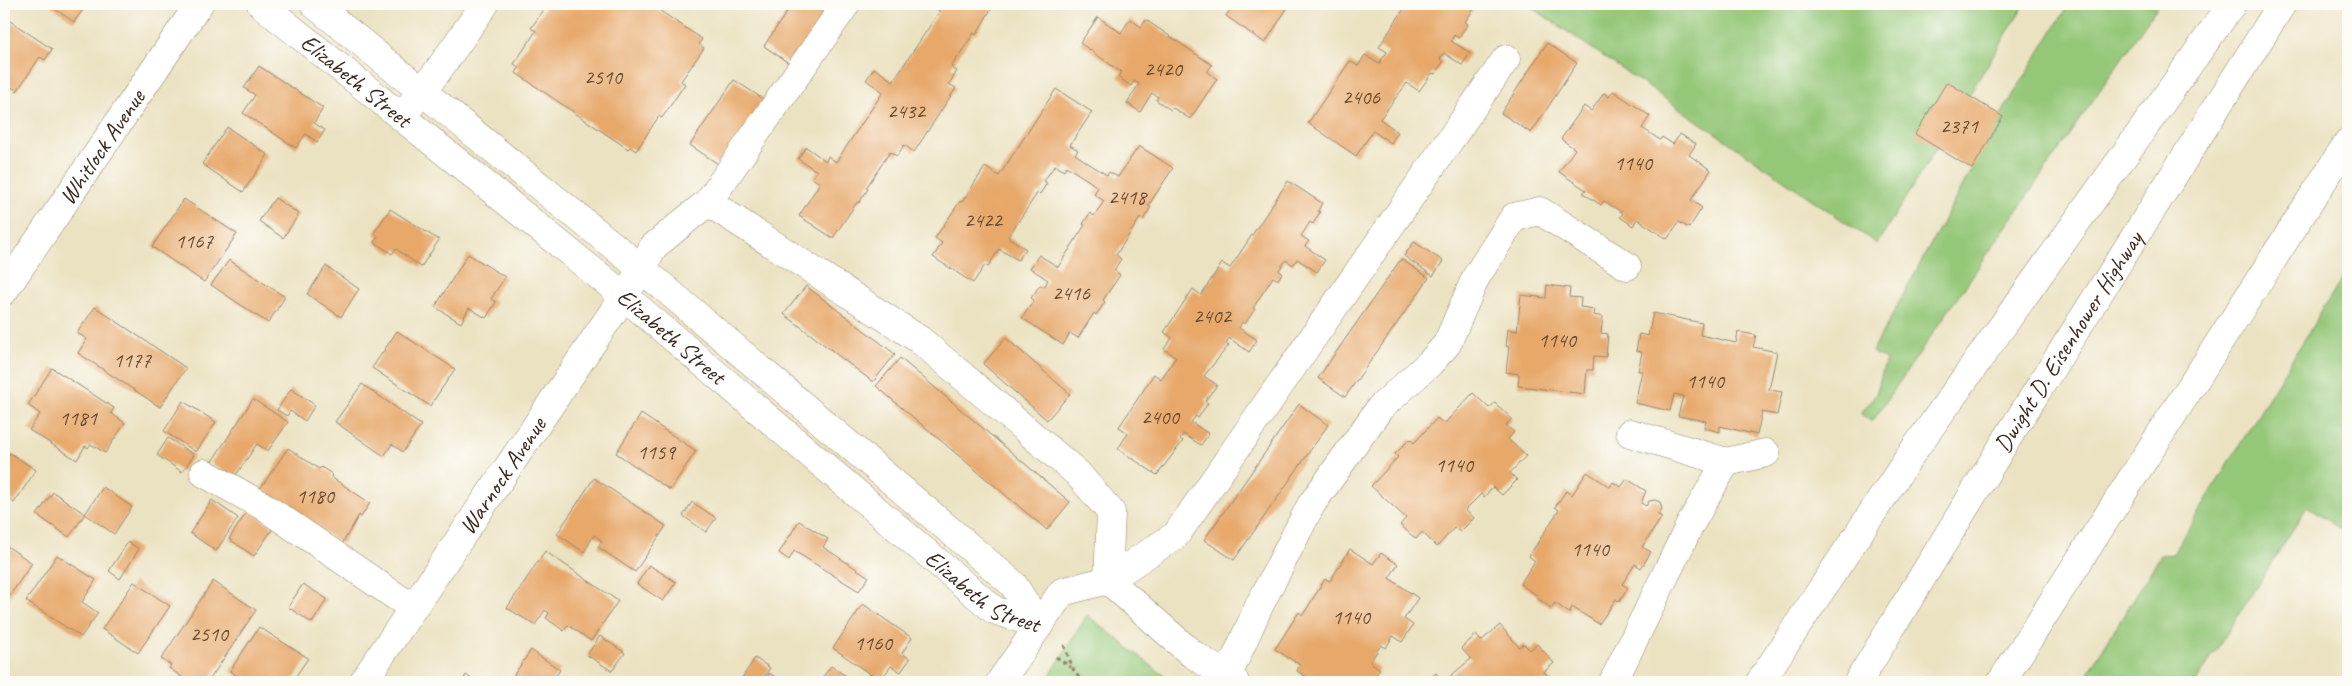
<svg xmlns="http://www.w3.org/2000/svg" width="2352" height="686" font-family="Caveat,sans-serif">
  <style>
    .green { fill: #94c778; stroke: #68784b }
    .building { fill: #e7a86a }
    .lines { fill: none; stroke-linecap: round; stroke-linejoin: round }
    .minor-casing { stroke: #938670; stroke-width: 29 }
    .highway-casing { stroke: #938670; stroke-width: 29 }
    .path { stroke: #938670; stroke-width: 3; stroke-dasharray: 4 4; stroke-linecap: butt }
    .minor { stroke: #fff; stroke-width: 28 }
    .highway { stroke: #fff; stroke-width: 28 }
    .labels { text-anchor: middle; stroke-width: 4.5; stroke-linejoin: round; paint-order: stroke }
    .number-label { font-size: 21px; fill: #664a31 }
    .street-label { font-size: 24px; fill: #3b2a1e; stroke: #fdfcf7 }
  </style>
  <rect width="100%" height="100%" fill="#fdfcf7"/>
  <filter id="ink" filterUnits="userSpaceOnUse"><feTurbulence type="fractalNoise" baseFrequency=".02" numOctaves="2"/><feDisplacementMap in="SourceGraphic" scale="10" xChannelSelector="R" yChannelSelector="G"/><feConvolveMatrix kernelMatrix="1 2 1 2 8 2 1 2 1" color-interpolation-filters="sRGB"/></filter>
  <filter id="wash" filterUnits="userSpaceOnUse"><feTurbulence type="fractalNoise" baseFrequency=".0096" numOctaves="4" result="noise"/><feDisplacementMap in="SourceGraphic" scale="20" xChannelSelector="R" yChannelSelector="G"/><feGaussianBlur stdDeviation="1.12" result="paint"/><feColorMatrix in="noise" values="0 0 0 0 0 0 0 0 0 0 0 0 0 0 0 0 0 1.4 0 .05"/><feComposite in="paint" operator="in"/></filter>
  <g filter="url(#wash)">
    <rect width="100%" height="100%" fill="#ebe2c1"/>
    <!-- green -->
    <path class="green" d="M1527,4h498l-148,240z
      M2069,4h90l-287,418 -11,-8 15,-20 10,-34 -14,-8 133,-244z
      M2348,268v266l-41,-27 -111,175h-114l79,-127 12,-1z
      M1087,615l85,67h-126z"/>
    <g id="blocks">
      <!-- building -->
      <path class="building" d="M48,4h39l-13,18z
        M548,4h102l52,35 -3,5 5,4 -23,33 4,3 -23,34 -3,-2 -23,35 -6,-4 -2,2 -112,-76 3,-5 -5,-4 22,-33 -5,-3z
        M792,4h39l-41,60 -26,-18z
        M934,4h60l-18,31 -2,-2 -23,34 6,4 -8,13 7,4 -42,64 -10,-7 -7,11 -7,-4 -24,36 2,1 -9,14 -2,-1 -24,36 -34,-22 21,-33 -8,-5 5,-7 -19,-12 8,-12 20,14 2,-5 8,6 47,-70 -17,-12 8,-12 19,13 47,-70 -8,-4z
        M1234,4h49l5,3 -23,36 -39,-27z
        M1407,4h70l-12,18 3,2 -10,14 -4,-3 -3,6 19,12 -8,12 -18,-12 -4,6 3,3 -8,12 -3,-1 -13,18 -12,-8 -27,36 18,13 -7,11 -18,-12 -17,25 -48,-33 42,-62 8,5 7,-11 14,9 8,-12 -8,-5z
        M4,17l48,32 -7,11 -5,-3 -23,34 -13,-10z
        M1098,17l23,16 9,-14 11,8 5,-7 66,45 -5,7 10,7 -27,40 -17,-11 -2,2 -15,-10 2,-3 -6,-4 -12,19 -13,-9 12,-19 -5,-3 -3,5 -13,-9 3,-5 -41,-29z
        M1547,43l30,20 -46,70 -30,-20z
        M259,66l64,42 -9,15 11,7 -8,12 -11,-8 -10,14 -53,-35 12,-18 -11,-7z
        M734,80l31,20 -44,66 -31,-21z
        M1947,82l56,35 -31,52 -57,-35z
        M1056,89l36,23 -22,33 8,5 -3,4 16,11 16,10 2,-3 9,5 21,-31 34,22 -25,38 3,1 -8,13 -3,-2 -24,37 5,4 -7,11 6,5 -17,25 2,2 -9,13 -2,-2 -16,25 -8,-5 -7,12 -41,-27 12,-18 -3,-2 9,-13 4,2 4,-7 -18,-12 9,-13 19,12 27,-42 -2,-1 7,-11 4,3 10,-15 -10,-7 4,-7 -32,-21 -2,5 -9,-6 -11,16 3,2 -7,11 -2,-2 -30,45 18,12 -8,11 -19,-11 -11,18 -3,-2 -12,18 -40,-26 9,-14 -7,-5 25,-37 2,1 23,-35 14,9z
        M1613,91l37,25 -8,12 18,12 2,-3 11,7 7,-10 16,10 -7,11 22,15 -20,30 11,8 -13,20 -10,-6 -12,17 -30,-20 -4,7 -13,-9 3,-4 -19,-12 -3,4 -18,-12 3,-3 -27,-18 16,-23 -14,-10 23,-33 7,5 13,-18 5,4z
        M4,102l7,5 -7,11z
        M227,127l41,28 -25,37 -41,-28z
        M1288,181l34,22 -4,8 2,1 -7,12 -3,-2 -9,14 8,5 -4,5 20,14 -8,12 -20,-13 -4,6 -7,-5 -7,10 3,3 -4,7 -5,-3 -20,31 2,1 -10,15 -3,-2 -3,6 18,12 -8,12 -20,-14 -3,5 3,2 -25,31 13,9 -12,16 3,2 -10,15 -2,-2 -5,6 18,12 -8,11 -18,-11 -3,5 3,2 -26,34 -39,-26 10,-16 -9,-6 35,-53 7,5 15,-22 -12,-8 8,-11 -8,-6 29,-43 8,6 21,-32 8,5z
        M275,198l24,16 -16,24 -24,-17z
        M184,199l53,35 -33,48 -52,-35z
        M390,209l49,31 -18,27 -25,-18 -4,5 -18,-12 4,-5 -4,-4z
        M1414,242l29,19 -10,15 -29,-20z
        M468,254l37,23 -14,22 5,3 -10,16 -17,-10 -8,15 -26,-16z
        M1401,259l28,19 -84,119 -27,-19z
        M229,260l56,37 -17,26 -57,-38z
        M326,266l33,23 -18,28 -34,-23z
        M1547,285l23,3 -1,9 12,1 -1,9 15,2 -1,6 9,2 -2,16 7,1 -2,23 -12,-1 -1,14h-6l-2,24 -67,-8 1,-12 -13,-2 3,-25 -3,-1 2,-17 9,2 4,-36 25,3z
        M806,286l89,68 -22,28 -89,-68z
        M95,307l91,61 -26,39 -82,-54 9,-14 -10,-6z
        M1653,313l49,10 -2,12 36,8 2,-11 18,3 -3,12 24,5 -8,38 13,2 -5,23 -15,-3 -5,23 -37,-9v6l-16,-4 2,-7 -28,-5 5,-20 -9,-2 -4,17 -35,-8 7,-32h-4l4,-19 -6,-1 3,-17 9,2z
        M397,331l58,38 -25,37 -58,-38z
        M1006,338l64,56 -23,26 -64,-56z
        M900,358l170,144 -23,28 -171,-144z
        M52,368l62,40 -3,5 14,10 -20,30 -14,-9 -3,4 -3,-2 -8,14 -48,-30 11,-16 -12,-9z
        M362,384l59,41 -18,27 -11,-8 -8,12 -49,-34z
        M291,389l24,16 -10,16 -15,-10 -3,5 -10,-6z
        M1473,393l16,15 6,-5 17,16 -6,6 8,7 -6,7 18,17 -16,17 7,7 -15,15 -9,-8 -9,10 -3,-3 -16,16 9,8 -14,14 -5,-5 -18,20 -15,-15 -6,7 -16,-14 6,-7 -35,-32 27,-29 -3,-3 15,-15 4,4 23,-25 7,6z
        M253,399l35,23 -20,29 -11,-7 -23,34 -23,-15z
        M183,401l33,21 -20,30 -32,-21z
        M1299,404l29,21 -94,135 -30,-20z
        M641,414l55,37 -26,39 -54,-37z
        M168,438l26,17 -12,17 -25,-17z
        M288,448l31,21 2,-2 11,7 -1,3 39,26 -9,14 -2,-2 -17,29 -82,-55z
        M10,453l26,17 -22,33 -10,-7v-34z
        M1587,472l23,15 3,-5 8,5 6,-8 19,12 -5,12 5,3 3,-5 6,-1 5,2 2,7 -4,6 4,2 -20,30 9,5 -10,16 -6,-4 -13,20 6,4 -9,14 -3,-3 -17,25 -27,-17 -3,6 -14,-10 -4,5 -14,-10 1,-2 -18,-12 15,-23 -6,-5 30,-46 -4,-3 11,-16 6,4z
        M594,478l72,48 -31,46 -37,-25 4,-6 -8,-6 -10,17 -27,-18z
        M103,487l29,20 -18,27 -29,-20z
        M53,492l32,22 -16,23 -32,-22z
        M212,500l26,18 -22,33 -26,-18z
        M692,502l24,16 -10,14 -23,-16z
        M248,510l26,17 -20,29 -25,-17z
        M799,521l29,18 -5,8 46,30 -10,14 -65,-40 -5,9 -10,-7z
        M128,542l11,7 -19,30 -11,-8z
        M4,544l28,19 -28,41z
        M1350,549l23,15 8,-11 17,11 -9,14 29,20 -14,21 9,6 -11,17 -9,-6 -7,12 -5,-3 -11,17 10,7 -9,13h-56l-18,-11 3,-6 -25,-16 24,-37 4,3 22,-36 5,2z
        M545,551l73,50 -27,40 -23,-16 -4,6 -18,-13 3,-5 -4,-3 -10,15 -28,-17z
        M57,555l39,25 -14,22 16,11 -17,24 -55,-36z
        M649,565l27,17 -13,19 -26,-17z
        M213,581l43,29 -48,72h-19l-20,-14 2,-3 -10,-6z
        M134,582l36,24 -32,47 -36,-24z
        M303,584l24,15 -15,24 -24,-16z
        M863,604l49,34 -10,15 8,6 -9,13 -10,-6 -11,15 -47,-33z
        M1500,625l19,22 5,-3 6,6 7,-6 17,19 -10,9 9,10h-128l11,-9 7,9 28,-23 -10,-11 15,-13 5,6z
        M259,627l49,31 -16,24h-46l-16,-11z
        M600,636l25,17 -13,18 -25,-16z
        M531,650l29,20 -8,12h-43z
        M755,658l15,10 -10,14h-12l-6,-4z
        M831,666l24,16h-36z
        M769,673l14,9h-20z
        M466,675l10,7h-14z"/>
    </g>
  </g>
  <g filter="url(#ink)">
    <use href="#blocks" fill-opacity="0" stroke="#938670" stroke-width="1"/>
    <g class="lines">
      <defs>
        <g id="minor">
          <path id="s1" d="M261,4l363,292 370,314 45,15"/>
          <path d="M314,4l328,265 371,315 26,41"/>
          <path d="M410,106l27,-34 48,-68"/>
          <path d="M708,202l212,138 157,133 34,39 -3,68 83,73 44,29"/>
          <path id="s2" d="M4,291l195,-287"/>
          <path d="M1726,462l40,-9"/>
          <path d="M204,473l59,33 150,102"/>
          <path d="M1227,677l32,-71 52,-101 69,-97 50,-45 17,-19 29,-67 38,-60 26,-6 87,55"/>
          <path id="s3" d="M363,682l279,-413 11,-22 55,-45 138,-198"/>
          <path d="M1000,682l62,-90 46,-12 68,-45 330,-476"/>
          <path d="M1613,682l78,-159 35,-61 -96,-29"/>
        </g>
        <g id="highway">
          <path d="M1760,682l154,-232 318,-446"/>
          <path id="s4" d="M1858,682l155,-253 269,-425"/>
          <path d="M2001,682l347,-540"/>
        </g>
      </defs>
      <!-- minor casing -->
      <use href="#minor" class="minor-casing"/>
      <!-- highway casing -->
      <use href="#highway" class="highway-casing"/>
      <!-- path -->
      <path class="path" d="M1064,645l9,24 9,13
        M1056,657l15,10"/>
      <!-- minor -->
      <use href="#minor" class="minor"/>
      <!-- highway -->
      <use href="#highway" class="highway"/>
    </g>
  </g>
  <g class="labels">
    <!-- number labels -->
    <g class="number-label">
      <text x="1163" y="76">2420</text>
      <text x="603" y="84">2510</text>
      <text x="1361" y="104">2406</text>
      <text x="906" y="118">2432</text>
      <text x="1959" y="133">2371</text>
      <text x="1633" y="170">1140</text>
      <text x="1127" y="204">2418</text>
      <text x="983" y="227">2422</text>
      <text x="194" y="248">1167</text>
      <text x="1071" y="300">2416</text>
      <text x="1212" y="323">2402</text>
      <text x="1557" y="347">1140</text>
      <text x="132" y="367">1177</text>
      <text x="1705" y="388">1140</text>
      <text x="1160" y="424">2400</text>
      <text x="78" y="425">1181</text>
      <text x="656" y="459">1159</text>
      <text x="1454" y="472">1140</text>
      <text x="315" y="503">1180</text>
      <text x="1590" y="556">1140</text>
      <text x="1351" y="624">1140</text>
      <text x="209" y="641">2510</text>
      <text x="873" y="650">1160</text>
    </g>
    <!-- street labels -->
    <g class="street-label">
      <text dy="8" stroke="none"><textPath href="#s1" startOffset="122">Elizabeth Street</textPath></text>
      <text dy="8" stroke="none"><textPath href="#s2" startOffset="174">Whitlock Avenue</textPath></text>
      <text dy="8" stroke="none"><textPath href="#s1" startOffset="528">Elizabeth Street</textPath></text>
      <text dy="8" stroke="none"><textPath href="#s4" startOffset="400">Dwight D. Eisenhower Highway</textPath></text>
      <text dy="8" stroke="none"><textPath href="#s3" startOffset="249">Warnock Avenue</textPath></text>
      <text dy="8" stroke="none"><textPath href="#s1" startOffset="932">Elizabeth Street</textPath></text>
    </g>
  </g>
  <!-- margin -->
  <rect width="2352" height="686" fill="none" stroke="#fdfcf7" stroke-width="20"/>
</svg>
